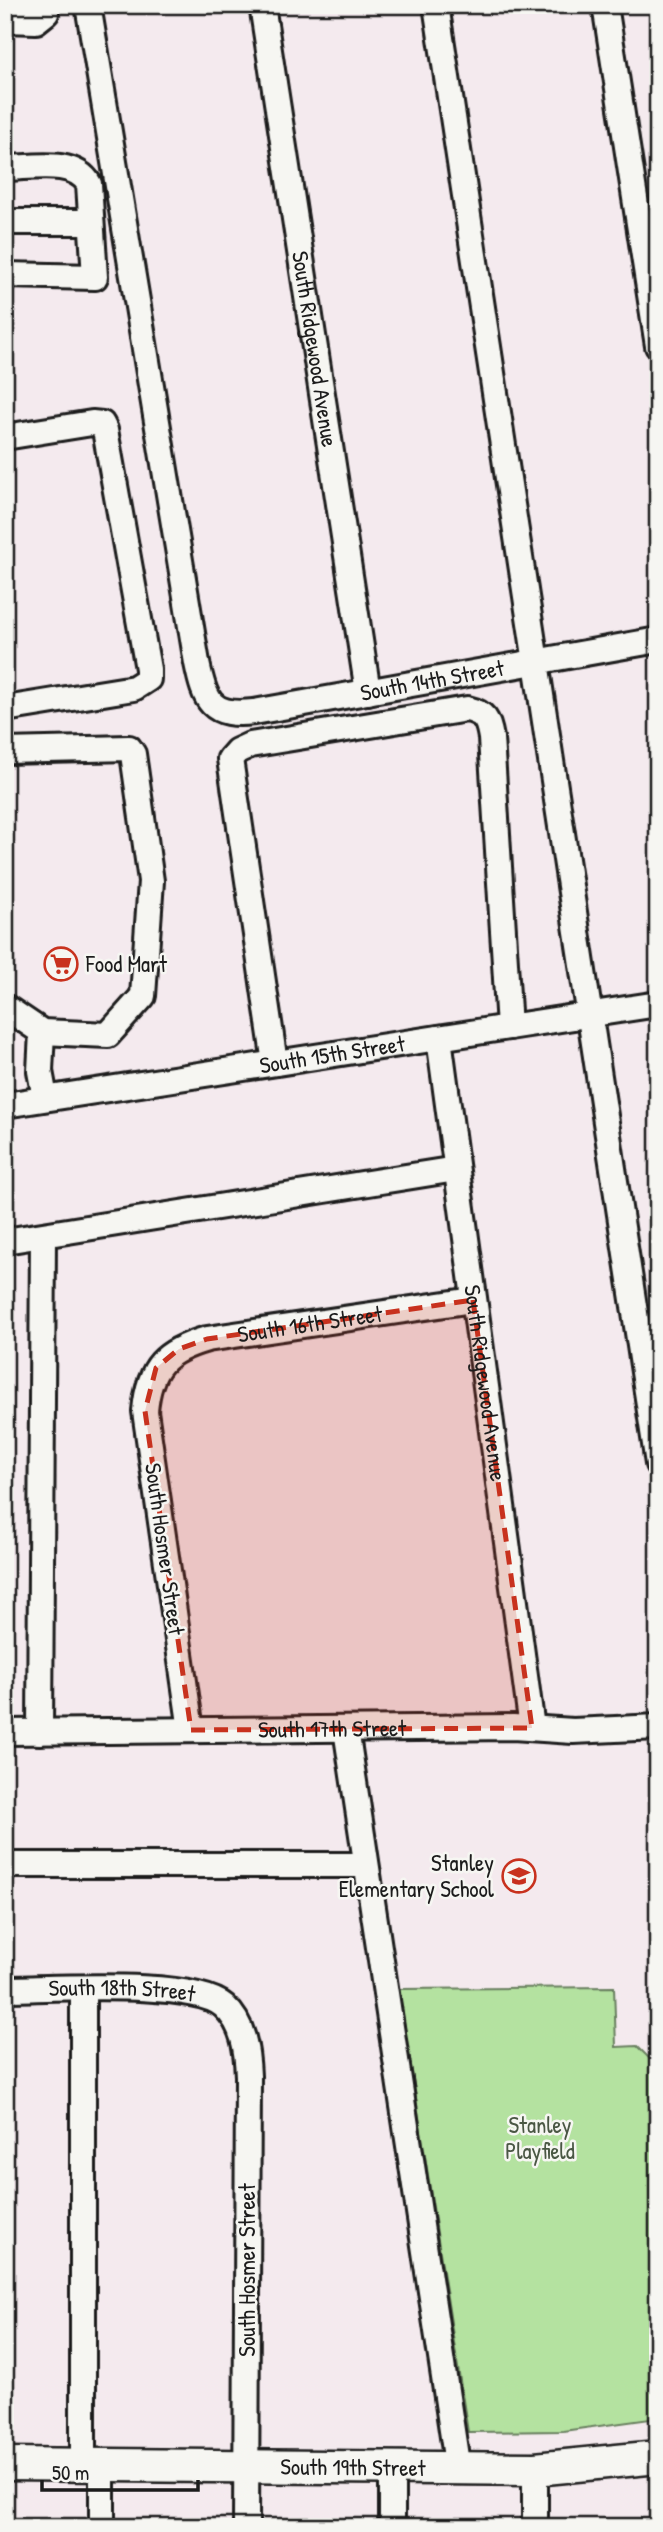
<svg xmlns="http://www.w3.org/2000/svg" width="663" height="2532" font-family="'Patrick Hand',sans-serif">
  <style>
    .green { fill: #b4e2a0; stroke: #687f5e; stroke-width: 2 }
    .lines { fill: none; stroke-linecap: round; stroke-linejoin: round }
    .minor-casing { stroke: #1c1c1c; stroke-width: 30 }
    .major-casing { stroke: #1c1c1c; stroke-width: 37 }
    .minor { stroke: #f6f6f2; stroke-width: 24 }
    .major { stroke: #f6f6f2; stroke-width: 32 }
    .marked { fill: #c8321e; fill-opacity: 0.2; stroke: #c8321e; stroke-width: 5; stroke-dasharray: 14 9; stroke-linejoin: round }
    .labels { text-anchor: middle; stroke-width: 5; stroke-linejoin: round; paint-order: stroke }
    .street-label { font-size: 23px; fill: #1c1c1c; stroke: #f6f6f2 }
    .poi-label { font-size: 23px; fill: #1c1c1c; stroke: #f6f6f2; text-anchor: start }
    .park-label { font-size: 23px; fill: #4a5744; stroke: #f6f6f2 }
  </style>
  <rect width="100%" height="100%" fill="#f4eaee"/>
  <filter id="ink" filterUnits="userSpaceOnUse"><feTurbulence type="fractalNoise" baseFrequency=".0143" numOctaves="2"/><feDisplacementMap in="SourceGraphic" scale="14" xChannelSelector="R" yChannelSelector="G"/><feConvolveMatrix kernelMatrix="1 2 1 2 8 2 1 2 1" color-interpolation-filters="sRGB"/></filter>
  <g filter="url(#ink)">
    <!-- green -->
    <path class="green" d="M614,1987l2,60 21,-1 21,21v351l-95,13 -95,1 -69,-443z"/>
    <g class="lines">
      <defs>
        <g id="minor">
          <path id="s1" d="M88,5l109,658c8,39 14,54 57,49l404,-72"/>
          <path id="s2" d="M262,5l106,687"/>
          <path d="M436,5l222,1459"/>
          <path d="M605,5l53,341"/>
          <path d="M5,20l31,1 10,-8v-8"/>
          <path d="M5,168c26,0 69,-10 84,16l6,93 -90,-2"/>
          <path d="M5,222h86"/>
          <path d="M5,437l87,-14 10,1 3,6 43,239v10l-14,9 -129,21"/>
          <path d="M5,751l124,-3 4,6 18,127 -8,115 -35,39 -66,-3 -37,-25"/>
          <path d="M42,1032l-2,39 5,27"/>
          <path id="s3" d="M439,1038l93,690"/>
          <path d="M275,1063l-45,-304 7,-8 13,-6 217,-36c18,4 21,11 24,29l18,289"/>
          <path id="s4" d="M5,1105l653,-101"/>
          <path d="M5,1241l451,-72"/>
          <path d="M346,1729l112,741"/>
          <path id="s5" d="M191,1730l-46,-319c4,-45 20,-60 62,-72l266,-39"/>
          <path id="s6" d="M5,1732l508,-5 60,4 85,-4"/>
          <path d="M40,1732l3,-496"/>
          <path d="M5,1865h360"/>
          <path id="s7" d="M5,1989c45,0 189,-10 219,17 20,18 23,45 24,70l-2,451"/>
          <path d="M83,2465v-476"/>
          <path d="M392,2469v58"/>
          <path d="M535,2469v58"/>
          <path d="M102,2527v-62"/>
        </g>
        <g id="major">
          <path id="s8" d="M5,2464l530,5 123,-12"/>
        </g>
      </defs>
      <!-- minor casing -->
      <use href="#minor" class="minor-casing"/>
      <!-- major casing -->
      <use href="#major" class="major-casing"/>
      <!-- minor -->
      <use href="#minor" class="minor"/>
      <!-- major -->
      <use href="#major" class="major"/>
    </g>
  </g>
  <!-- marked area -->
  <path class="marked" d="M473,1300l59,428 -341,2 -46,-319 11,-43 23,-19 28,-10z"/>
  <!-- icons -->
  <defs>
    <symbol id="supermarket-ring" viewBox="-11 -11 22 22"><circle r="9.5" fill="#f6f6f2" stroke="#c8321e" stroke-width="1.5"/><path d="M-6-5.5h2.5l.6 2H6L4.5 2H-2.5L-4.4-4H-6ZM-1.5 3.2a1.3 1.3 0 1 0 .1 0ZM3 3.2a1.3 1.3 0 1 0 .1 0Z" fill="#c8321e"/></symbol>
    <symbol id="school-ring" viewBox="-11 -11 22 22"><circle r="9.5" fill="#f6f6f2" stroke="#c8321e" stroke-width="1.5"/><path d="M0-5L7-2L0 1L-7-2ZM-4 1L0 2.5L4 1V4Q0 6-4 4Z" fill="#c8321e"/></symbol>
  </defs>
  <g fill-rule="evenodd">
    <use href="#supermarket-ring" x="42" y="945" width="38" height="38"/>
    <use href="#school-ring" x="500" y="1857" width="38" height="38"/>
  </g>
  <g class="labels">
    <!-- street labels -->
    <g class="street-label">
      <text dy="8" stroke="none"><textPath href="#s2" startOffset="348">South Ridgewood Avenue</textPath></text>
      <text dy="8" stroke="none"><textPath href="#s1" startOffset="936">South 14th Street</textPath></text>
      <text dy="8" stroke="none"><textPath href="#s4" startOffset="331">South 15th Street</textPath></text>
      <text dy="8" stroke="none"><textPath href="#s5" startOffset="530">South 16th Street</textPath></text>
      <text dy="8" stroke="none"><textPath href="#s3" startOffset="348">South Ridgewood Avenue</textPath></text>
      <text transform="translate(165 1549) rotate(82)" y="8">South Hosmer Street</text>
      <text dy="8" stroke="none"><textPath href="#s6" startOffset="327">South 17th Street</textPath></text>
      <text dy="8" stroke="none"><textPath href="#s7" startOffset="117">South 18th Street</textPath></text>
      <text transform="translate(247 2270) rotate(-90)" y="8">South Hosmer Street</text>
      <text dy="8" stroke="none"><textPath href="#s8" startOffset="348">South 19th Street</textPath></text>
    </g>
    <!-- poi labels -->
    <g class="poi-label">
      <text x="86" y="972">Food Mart</text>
      <text x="494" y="1871" text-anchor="end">Stanley<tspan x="494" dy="26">Elementary School</tspan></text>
    </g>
    <!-- park labels -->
    <g class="park-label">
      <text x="540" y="2133">Stanley<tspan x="540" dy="26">Playfield</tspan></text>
    </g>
  </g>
  <!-- margin -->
  <rect width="663" height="2532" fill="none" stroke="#f6f6f2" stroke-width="28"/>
  <rect x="14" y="14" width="635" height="2504" fill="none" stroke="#1c1c1c" stroke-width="2.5" filter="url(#ink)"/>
  <!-- scale -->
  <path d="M42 2480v10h156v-10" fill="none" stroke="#1c1c1c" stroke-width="3.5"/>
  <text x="52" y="2480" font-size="21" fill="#1c1c1c" stroke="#f6f6f2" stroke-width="5" paint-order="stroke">50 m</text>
</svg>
